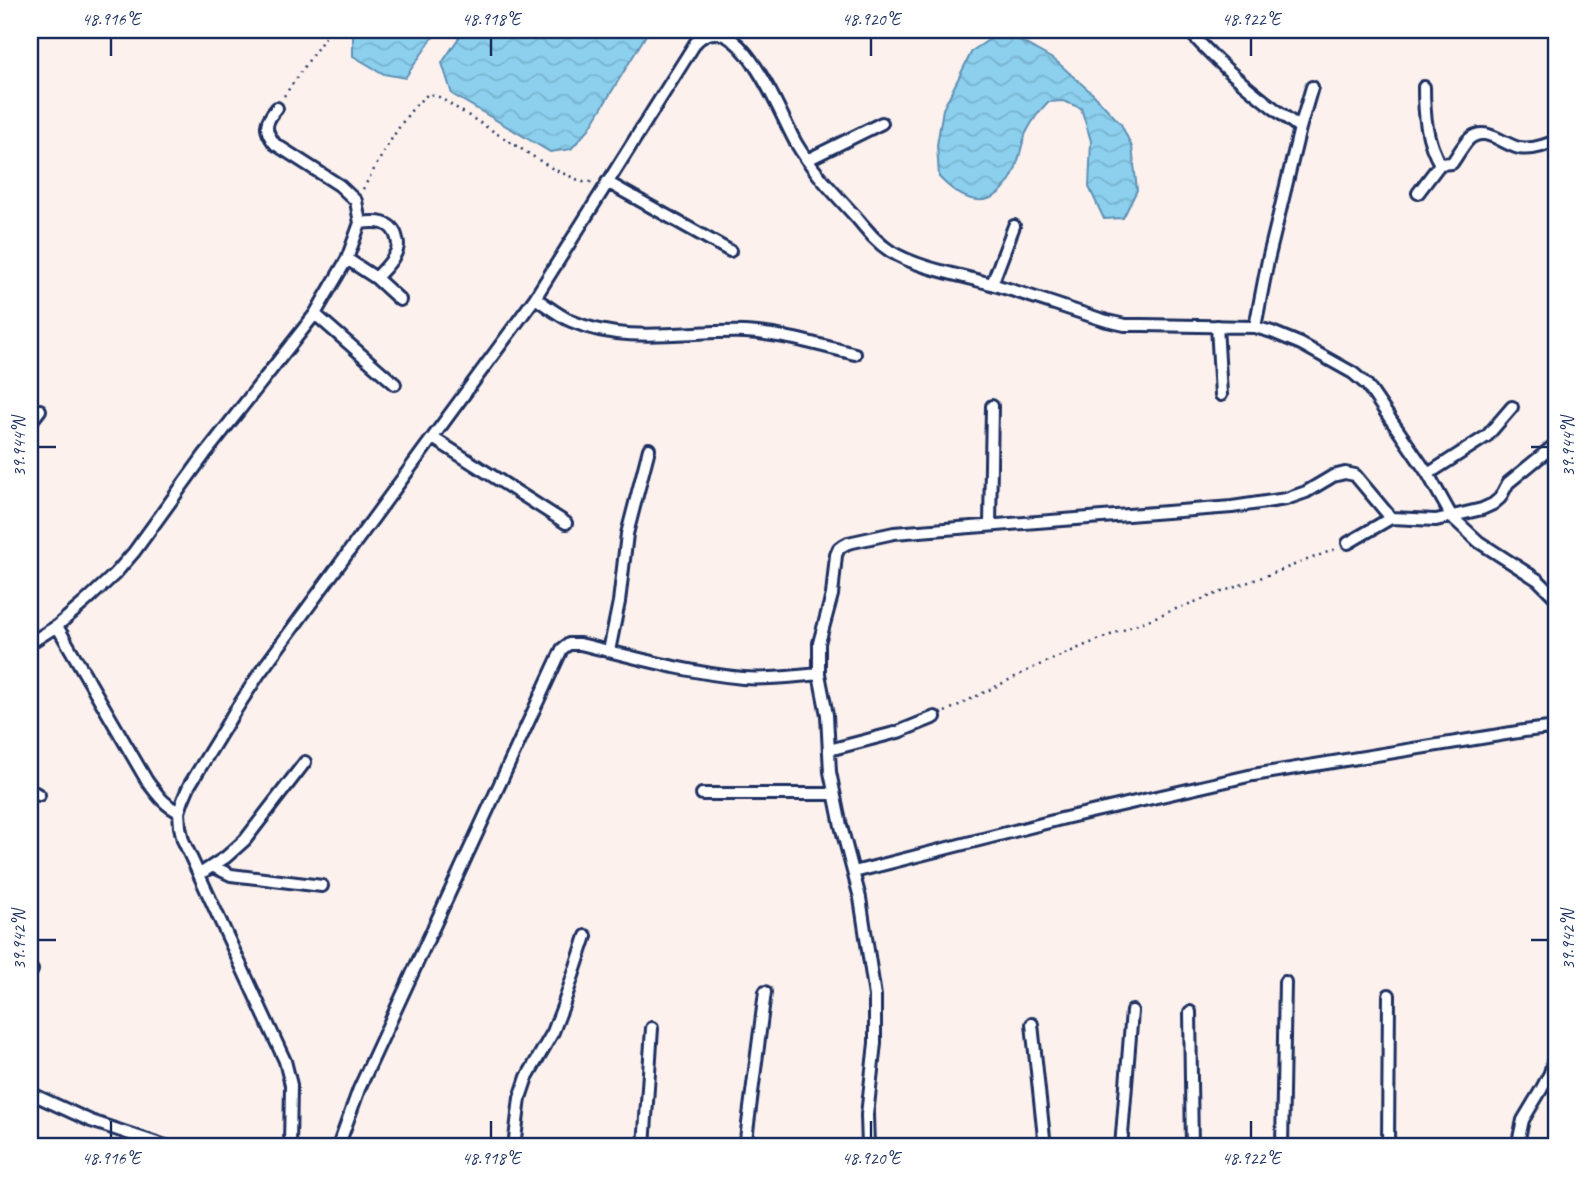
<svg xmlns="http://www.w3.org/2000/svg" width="1587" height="1177" font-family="Caveat,sans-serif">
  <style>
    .water { fill: url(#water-waves); stroke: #5f90b4; stroke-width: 2 }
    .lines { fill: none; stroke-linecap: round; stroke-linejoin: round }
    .street-casing { stroke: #1b2f5e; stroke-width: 16 }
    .path { stroke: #1b2f5e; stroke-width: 2.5; stroke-dasharray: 2 5; stroke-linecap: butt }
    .street { stroke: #fff; stroke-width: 10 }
    .ticks { fill: none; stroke: #1b2f5e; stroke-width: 2.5 }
    .neatline { fill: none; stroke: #1b2f5e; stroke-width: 2.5 }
    .ticks-label { font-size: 18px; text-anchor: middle; fill: #1b2f5e }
  </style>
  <defs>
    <pattern id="water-waves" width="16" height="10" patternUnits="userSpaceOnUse" patternTransform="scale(1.75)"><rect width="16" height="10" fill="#8cd0ed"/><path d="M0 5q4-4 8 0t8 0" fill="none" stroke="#78b3ce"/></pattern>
  </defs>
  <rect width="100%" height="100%" fill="#fcf1ed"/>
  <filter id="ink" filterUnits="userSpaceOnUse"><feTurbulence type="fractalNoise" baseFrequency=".0143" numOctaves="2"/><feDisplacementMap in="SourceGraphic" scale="14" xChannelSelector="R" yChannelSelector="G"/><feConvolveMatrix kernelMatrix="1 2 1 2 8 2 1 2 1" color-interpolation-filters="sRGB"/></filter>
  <g filter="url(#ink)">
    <!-- water -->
    <path class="water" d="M356,30h82l-33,48 -21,-4 -31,-18v-22z
      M464,30h185l-60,99 -18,20 -21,3 -98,-58 -10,-31z
      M990,39h27l39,22 38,34 27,29 11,23 5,43 -14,28 -19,1 -15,-32 2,-46 -10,-33 -18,-7 -15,1c-10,10 -16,19 -22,31 -6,15 -7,34 -16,47 -21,33 -48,21 -71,-3l-2,-32 6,-36 29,-58z"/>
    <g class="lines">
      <defs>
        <path id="street" d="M1188,30c35,39 70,67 112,98l-32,132 -13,67
          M1424,87c0,26 2,54 16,77l12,-1c5,-7 10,-16 16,-23 16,-16 34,4 51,8 14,2 26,-2 38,-8
          M1300,128l12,-41
          M807,160l75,-37
          M607,182l123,69
          M1418,193l22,-29
          M347,259l29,19c6,-7 14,-14 18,-22 4,-6 5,-11 3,-17 -4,-19 -21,-18 -37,-16
          M376,278l24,22
          M992,284l22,-58
          M535,298c11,7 23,17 36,23 55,24 116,9 174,11 38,2 74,13 110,22
          M315,314l80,70
          M1217,326l4,69
          M30,423l10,-13
          M433,438l133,85
          M1428,474l59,-38 25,-29
          M990,525l2,-119
          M1348,543l43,-25
          M57,626l90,155c10,13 17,24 32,31
          M30,643l27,-17 28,-24 30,-28 19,-22 71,-98 110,-140 32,-55 13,-36 -4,-22 -17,-16 -64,-41c-12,-15 -10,-22 2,-36
          M609,651l10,-49 8,-68 22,-85
          M1557,725l-2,24 2,93
          M829,750l69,-18 37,-15
          M30,790l9,5
          M702,794h132
          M212,866l19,9 91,11
          M854,872l211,-54 188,-43 271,-44 33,-4
          M200,874l26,-17 19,-17 60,-78
          M30,974l2,-4
          M1190,1012l2,135
          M1032,1024l13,123
          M30,1093l61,28 78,26
          M290,1147l1,-62 -6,-24 -102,-221 -3,-13 -1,-15 4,-12 6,-14 44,-72 26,-40 276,-376 161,-256c42,-42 85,76 100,101 7,12 16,24 25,35 11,13 23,26 35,39 10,12 20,25 34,34 27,17 70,24 101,33 39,11 77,25 116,37l18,4h17l113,2 17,5 29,12 52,29 14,12 61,89 24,43 27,25 59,38 19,19
          M338,1147l21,-58 203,-440 7,-5h11c54,13 108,29 163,34 25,2 51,-2 76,-4
          M514,1147l6,-49 7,-21 26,-45 10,-26 23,-70
          M644,1147l8,-119
          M745,1147l20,-155
          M868,1147l-1,-32 8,-72v-47l-15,-98 -19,-72 -11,-54 -3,-57 -8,-41v-31l13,-48 4,-40 3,-7 9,-5 46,-10 338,-26 54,-8 20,-7 27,-16 12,-3 10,2 36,43 45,2 46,-11 11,-5 7,-6 8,-15 49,-40
          M1121,1147l11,-136
          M1282,1147l3,-165
          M1388,1147l1,-152
          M1517,1147l6,-27 18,-30 9,-17 5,-18 2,-21"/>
      </defs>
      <!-- street casing -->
      <use href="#street" class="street-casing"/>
      <!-- path -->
      <path class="path" d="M284,96l46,-66
        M363,189c14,-24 43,-82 66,-95l10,3 114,72 30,13h10
        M945,712l92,-46 51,-22 85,-34 111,-41 54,-21"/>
      <!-- street -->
      <use href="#street" class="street"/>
    </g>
  </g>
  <!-- ticks -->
  <path class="ticks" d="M111,38v18M491,38v18M871,38v18M1251,38v18M38,447h18M1531,447h17M38,940h18M1531,940h17M111,1121v17M491,1121v17M871,1121v17M1251,1121v17"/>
  <!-- margin -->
  <rect width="1587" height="1177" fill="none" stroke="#fff" stroke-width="77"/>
  <rect x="38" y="38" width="1510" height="1100" class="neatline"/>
  <g class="ticks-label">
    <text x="111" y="25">48.916°E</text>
    <text x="491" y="25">48.918°E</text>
    <text x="871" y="25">48.920°E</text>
    <text x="1251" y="25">48.922°E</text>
    <text transform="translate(19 447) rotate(-90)" y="6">39.944°N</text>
    <text transform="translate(1568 447) rotate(-90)" y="6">39.944°N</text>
    <text transform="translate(19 940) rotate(-90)" y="6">39.942°N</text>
    <text transform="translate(1568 940) rotate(-90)" y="6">39.942°N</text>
    <text x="111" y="1164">48.916°E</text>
    <text x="491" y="1164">48.918°E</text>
    <text x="871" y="1164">48.920°E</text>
    <text x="1251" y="1164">48.922°E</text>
  </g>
</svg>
